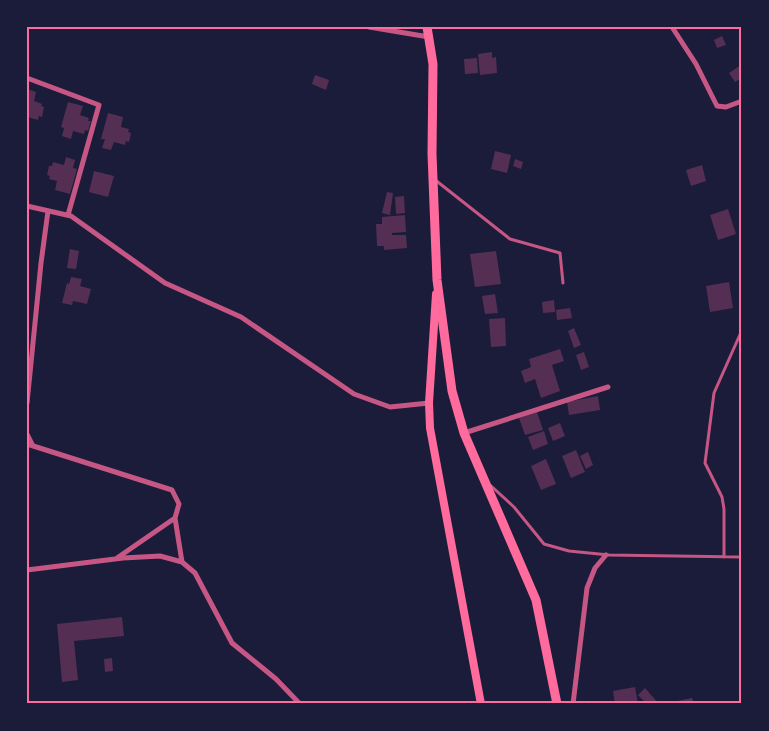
<svg xmlns="http://www.w3.org/2000/svg" width="769" height="731" font-family="'Times New Roman',serif">
  <style>
    .building { fill: #542f53 }
    .lines { fill: none; stroke-linecap: round; stroke-linejoin: round }
    .service { stroke: #c65784; stroke-width: 3 }
    .minor { stroke: #c65784; stroke-width: 5 }
    .secondary { stroke: #ff6b9d; stroke-width: 8 }
    .primary { stroke: #ff6b9d; stroke-width: 9 }
    .neatline { fill: none; stroke: #ff6b9d; stroke-width: 2 }
  </style>
  <rect width="100%" height="100%" fill="#1b1b3a"/>
  <!-- building -->
  <path class="building" d="M722,36l4,9 -9,3 -3,-8z
    M492,52v6l4,-1 1,16 -17,2 -2,-21z
    M477,58l1,15 -13,1 -1,-15z
    M741,65l1,13 -7,4 -6,-9z
    M315,75l14,5 -3,10 -14,-6z
    M27,89l9,3 -2,9 8,3 -1,2 3,1 -2,10 -3,-1 -1,4 -11,-3z
    M68,102l15,4 -3,9 9,3 -1,3h3l-3,10 -3,-1 -1,4 -11,-3 -2,8 -9,-3 2,-8 -3,-1z
    M108,113l15,4 -2,10 8,2 -1,3 3,1 -2,9 -3,-1 -1,4 -11,-3 -3,8 -9,-2 3,-9h-4z
    M495,151l16,4 -4,18 -16,-4z
    M66,157l9,3 -2,8 4,1 -7,25 -15,-4 2,-9 -8,-2 1,-3 -3,-1 2,-9h3l1,-4 11,3z
    M515,159l8,3 -2,7 -8,-3z
    M702,165l4,16 -15,5 -5,-16z
    M94,171l20,5 -6,21 -19,-5z
    M387,192l6,1 -3,22 -8,-2z
    M404,196l1,17 -9,1 -1,-17z
    M728,209l8,25 -18,6 -8,-25z
    M405,215l1,17 -14,1v2h14l1,13 -23,2v-4h-7l-1,-22h6v-7z
    M70,249l9,2 -3,18 -9,-1z
    M496,251l5,33 -26,3 -5,-33z
    M71,277l11,2 -2,7 11,3 -4,15 -14,-3 -1,4 -10,-2 5,-20 2,1z
    M729,282l4,26 -23,4 -4,-26z
    M495,294l3,19 -13,1 -3,-18z
    M554,300l1,12 -12,1 -1,-11z
    M570,308l2,10 -15,2 -1,-10z
    M505,318l1,28 -15,1 -2,-28z
    M574,328l7,17 -7,3 -6,-17z
    M560,349l4,12 -12,4 8,26 -19,7 -6,-19 -10,4 -4,-12 10,-4 -2,-8z
    M584,352l5,15 -8,3 -5,-15z
    M598,396l2,14 -31,5 -2,-13z
    M537,412l6,18 -18,5 -6,-17z
    M560,423l5,13 -12,5 -5,-13z
    M544,431l4,13 -15,6 -5,-13z
    M576,450l9,22 -14,6 -9,-22z
    M588,452l5,13 -7,4 -6,-13z
    M546,459l10,25 -15,6 -10,-24z
    M122,617l2,19 -50,5 4,39 -16,2 -5,-58z
    M112,658l1,13 -8,1 -1,-13z
    M635,687l3,17h-23l-2,-13z
    M645,688l14,16h-12l-9,-9z
    M692,698l2,6h-26v-1z"/>
  <g class="lines">
    <!-- service -->
    <path class="service" d="M434,179l76,60 50,14 3,30
      M490,485l24,22 30,37 25,7 40,4 133,2
      M724,557v-48l-2,-12 -17,-34 9,-70 28,-63"/>
    <!-- minor -->
    <path class="minor" d="M369,27l60,10
      M672,27l24,37 21,42 9,1 16,-6
      M27,78l72,27 -31,110
      M27,206l44,10 94,67 76,34 113,77 36,13 39,-4
      M27,403l14,-140 7,-52
      M464,433l144,-46
      M27,434l6,12
      M27,444l145,46 7,14 -4,14 -58,40
      M175,518l7,44
      M27,570l96,-12 37,-2 22,6 13,11 37,70 44,36 24,25
      M573,704l14,-116 8,-20 11,-13"/>
    <!-- secondary -->
    <path class="secondary" d="M436,294l-7,109 1,25 51,276"/>
    <!-- primary -->
    <path class="primary" d="M427,27l6,37 -1,90 5,126 15,111 12,42 72,167 21,104"/>
  </g>
  <!-- border -->
  <rect width="769" height="731" fill="none" stroke="#1b1b3a" stroke-width="57"/>
  <rect x="28" y="28" width="712" height="674" class="neatline"/>
</svg>
